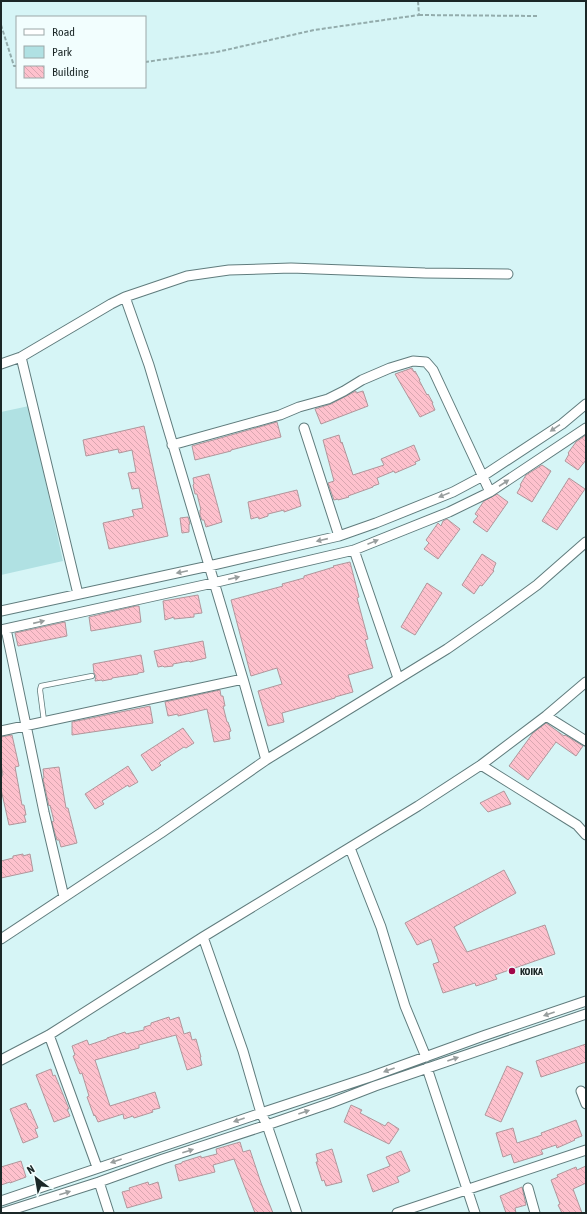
<svg xmlns="http://www.w3.org/2000/svg" width="587" height="1214" font-family="'Asap Condensed',sans-serif">
  <style>
    .green { fill: #b0e1e3 }
    .building { fill: url(#building-back-hatch); stroke: #b0969b }
    .lines { fill: none; stroke-linecap: round; stroke-linejoin: round }
    .lane-casing { stroke: #607c7d; stroke-width: 6 }
    .street-casing { stroke: #607c7d; stroke-width: 11 }
    .path { stroke: #93acac; stroke-width: 2; stroke-dasharray: 4 2; stroke-linecap: butt }
    .lane { stroke: #fff; stroke-width: 4.5 }
    .street { stroke: #fff; stroke-width: 9 }
    .oneway { fill: #989e9e }
    .poi-dot { fill: #a10749; stroke: #f2fefe; stroke-width: 1.5 }
    .labels { text-anchor: middle; stroke-width: 3; stroke-linejoin: round; paint-order: stroke }
    .poi-label { font-size: 10px; font-weight: bold; fill: #1b2727; stroke: #f2fefe; text-anchor: start }
  </style>
  <defs>
    <pattern id="building-back-hatch" width="6" height="6" patternUnits="userSpaceOnUse"><rect width="6" height="6" fill="#fec1cd"/><path d="M-1 5l2 2M0 0l6 6M5-1l2 2" fill="none" stroke="#d9a6b0"/></pattern>
  </defs>
  <rect width="100%" height="100%" fill="#d6f5f6"/>
  <!-- green -->
  <path class="green" d="M29,406l34,155 -62,14v-163z"/>
  <!-- building -->
  <path class="building" d="M412,368l2,4 1,-1 5,9h-1l8,15 1,-1 5,9h-1l3,7 -15,7 -25,-43z
    M356,391v2l7,-2 5,15 -47,18 -6,-15 16,-5z
    M277,422l4,15 -50,13v1l-36,9 -3,-14z
    M144,426l24,110 -59,13 -6,-26 31,-7 -2,-6 11,-2 -4,-20 -7,1 -4,-16 8,-1 -4,-22 -13,3 -1,-4 -32,7 -3,-16z
    M339,435l2,8 1,-1 11,33 31,-10 -3,-6 33,-14 6,15 -5,2 1,2 -21,9 -1,-2 -17,7 2,6 -6,2v1l-25,9 1,1 -11,3v-1l-4,1 -6,-17 6,-2 -11,-41z
    M586,435v25l-8,10 -13,-9 4,-7 -1,-1 8,-11z
    M542,465l9,6 -19,31 -15,-9 4,-7 -1,-1 6,-10z
    M209,474l13,48 -16,5 -2,-7h-2l-2,-5v-5h1l-4,-16h-2l-2,-9 1,-1 -1,-6z
    M569,478l16,11 -28,41 -15,-9z
    M297,490l4,16 -17,6v-2l-16,4v2l-9,3 -1,-2 -7,2 -3,-17z
    M497,494l11,8 -21,30 -14,-10 5,-6 -3,-2 9,-13z
    M188,517l2,7h-1v8l-7,1 -2,-15z
    M447,519l13,10 -22,30 -14,-10 5,-6 -3,-3 12,-17 3,3 2,-5z
    M482,554l14,9 -3,7 1,1 -12,15 -2,-1 -6,9 -12,-9z
    M350,562l9,35 -2,1 11,41 -3,1 8,28 -25,7 5,17 -18,5v1l-53,15 2,9 -16,4 -10,-35 24,-7 -5,-16 -26,8 -20,-76 52,-14 -1,-2 22,-6v-2l30,-9 -1,-1z
    M427,583l15,10 -27,42 -14,-8z
    M198,595l4,18 -8,1v3l-20,2v-2l-9,3 -2,-19z
    M136,606h3l2,16 -50,9 -2,-14z
    M65,622l2,14 -49,10 -3,-13z
    M203,641l3,17 -16,4 -1,-1 -16,3v2l-9,1 -1,-1 -5,1 -4,-16z
    M141,655l3,17 -6,1v1l-26,4v1l-10,2v-1l-7,1 1,-5 -2,-3 -1,-9z
    M220,690l1,6h2l2,10h-2l4,16h1l3,9 -2,1 1,7 -16,3 -7,-33 -29,7v-2l-10,2 -3,-14z
    M150,706l3,17 -81,12v-13z
    M546,723l18,13 1,-1 18,11 -7,10 -20,-14 -28,38 -19,-14 24,-33z
    M183,728l11,15 -8,5 -2,-1 -25,16 2,2 -9,6 -11,-16z
    M12,735l7,31 -4,1 7,38h2l2,10h-2l2,7 -17,3 -8,-36v-13l2,-1 -2,-11v-27z
    M128,766l10,16 -9,5 -1,-2 -26,16 2,3 -9,5 -10,-15z
    M59,767l7,41h2l9,35 -16,4 -2,-7h-2l-3,-10 -2,-8 2,-1 -4,-16 -1,1 -6,-27 1,-1 -1,-9z
    M504,791l7,13 -23,8 -8,-9z
    M23,854v2l7,-2 3,17 -32,7v-17l12,-3v-2z
    M504,870l12,23 -62,34 13,25 78,-27 10,29 -60,21 2,4 -21,7 -1,-3 -32,10 -10,-29 6,-2 -8,-23 -14,6 -12,-22z
    M169,1017l1,3 9,-3 5,17 6,-2 2,8 4,-1 5,18h-1l2,8 -15,5 -11,-35 -37,10v3l-44,12 15,46 45,-14 5,16 -8,2 1,2 -19,6 -1,-2 -9,3 -1,-5 -25,8 -3,-7 -1,1 -7,-19 2,-1 -7,-23 -2,1 -7,-18 2,-1 -3,-9 15,-6 2,5 18,-6v-1l18,-6 1,2 18,-4v-3l7,-2v-2z
    M586,1044v18l-45,15 -5,-16z
    M507,1066l16,7 -22,49 -16,-7z
    M51,1069l2,7 2,-1 14,34h-2l3,7 -16,6 -18,-47z
    M26,1103l3,7 1,-1 8,19 -3,1 3,8 -15,6 -13,-34z
    M351,1105l11,5 -2,3 25,13 3,-4 11,7 -10,15 -45,-22z
    M576,1120l6,16 -8,3 1,1 -18,8 -1,-3 -15,5 2,4 -29,9 -3,-9 -8,3 -7,-24 17,-5 4,15 25,-8 -1,-2z
    M240,1142l3,10 7,-2 11,33 12,30h-18l-21,-54 -21,6 2,7 -36,9 -4,-16 7,-2v-1l19,-6v2l16,-4 -1,-5z
    M332,1149l10,33 -16,4 -2,-6 -2,1 -6,-19h2l-2,-8z
    M401,1151l9,20 -13,6 2,5 -26,10 -6,-17 23,-9 -4,-9z
    M21,1161l5,16 -16,6v-1l-9,3v-18z
    M586,1166v17l-13,6 9,24h-20l-4,-8 2,-1 -9,-24 7,-3 -1,-2 19,-8 1,3z
    M148,1182l1,3 9,-3 4,16 -35,10 -5,-16 8,-2 -1,-2z
    M522,1187l4,18 -11,3 1,5h-10l-6,-17z"/>
  <g class="lines">
    <defs>
      <path id="lane" d="M44,721l-4,-31 1,-4 51,-10"/>
      <path id="street" d="M21,357l57,237
        M1,364l20,-7 90,-53 14,-7 62,-21 42,-6 62,-2 134,5 83,1
        M304,428l35,108
        M172,445l108,-30 19,-8 29,-8 16,-8 18,-11 28,-12 23,-7 13,1 7,8 57,122
        M354,550l44,128
        M1,611l208,-45 130,-30 37,-13 77,-31 30,-16 79,-52 24,-20
        M6,629l38,183 20,85
        M1,630l212,-47 141,-33 95,-38 41,-20 96,-64
        M243,679l23,81
        M546,716l40,25
        M1,731l242,-52 -94,-314 -24,-68
        M481,765l96,60 9,10
        M350,848l31,79 24,79 21,51
        M203,937l40,114 18,62 6,12 30,88
        M1,939l160,-106 105,-73 181,-111 46,-32 44,-32 49,-43
        M49,1035l48,132
        M1,1060l48,-25 154,-98 215,-131 63,-41 65,-49 40,-34
        M427,1068l48,145
        M581,1091l5,13
        M99,1182l10,31
        M528,1188l7,25
        M1,1201l260,-88 109,-36 113,-41 103,-35
        M2,1213l97,-31 64,-23 104,-34 64,-22 44,-17 211,-72
        M397,1213l189,-63"/>
    </defs>
    <!-- lane casing -->
    <use href="#lane" class="lane-casing"/>
    <!-- street casing -->
    <use href="#street" class="street-casing"/>
    <!-- path -->
    <path class="path" d="M419,15l119,1
      M1,25l13,41h3
      M145,62l72,-10 97,-22 105,-15 -1,-14"/>
    <!-- lane -->
    <use href="#lane" class="lane"/>
    <!-- street -->
    <use href="#street" class="street"/>
  </g>
  <!-- one-way arrows -->
  <defs><path id="oneway-solid" d="M-6-.8H1V-3.2L6.5 0L1 3.2V.8H-6Z"/></defs>
  <g class="oneway">
    <use href="#oneway-solid" transform="translate(555 428) rotate(146)"/>
    <use href="#oneway-solid" transform="translate(504 483) rotate(-33)"/>
    <use href="#oneway-solid" transform="translate(444 495) rotate(158)"/>
    <use href="#oneway-solid" transform="translate(322 540) rotate(167)"/>
    <use href="#oneway-solid" transform="translate(373 542) rotate(-22)"/>
    <use href="#oneway-solid" transform="translate(182 572) rotate(168)"/>
    <use href="#oneway-solid" transform="translate(234 578) rotate(-13)"/>
    <use href="#oneway-solid" transform="translate(39 622) rotate(-13)"/>
    <use href="#oneway-solid" transform="translate(549 1014) rotate(161)"/>
    <use href="#oneway-solid" transform="translate(453 1059) rotate(-19)"/>
    <use href="#oneway-solid" transform="translate(389 1070) rotate(160)"/>
    <use href="#oneway-solid" transform="translate(304 1112) rotate(-19)"/>
    <use href="#oneway-solid" transform="translate(239 1120) rotate(161)"/>
    <use href="#oneway-solid" transform="translate(188 1151) rotate(-18)"/>
    <use href="#oneway-solid" transform="translate(116 1161) rotate(161)"/>
    <use href="#oneway-solid" transform="translate(65 1193) rotate(-17)"/>
  </g>
  <!-- markers -->
  <circle class="poi-dot" cx="512" cy="971" r="4"/>
  <g class="labels">
    <!-- poi labels -->
    <g class="poi-label">
      <text x="520" y="975">KOIKA</text>
    </g>
  </g>
  <!-- border -->
  <rect width="587" height="1214" fill="none" stroke="#1b2727" stroke-width="4"/>
  <!-- legend -->
  <rect x="16" y="16" width="130" height="72" fill="#f2fefe" stroke="#9ca8a8"/>
  <rect x="24" y="29" width="20" height="6" fill="#ffffff" stroke="#9ca8a8"/>
  <text x="52" y="36" font-size="12" fill="#1b2727">Road</text>
  <rect x="24" y="46" width="20" height="12" fill="#b0e1e3" stroke="#9ca8a8"/>
  <text x="52" y="56" font-size="12" fill="#1b2727">Park</text>
  <rect x="24" y="66" width="20" height="12" fill="url(#building-back-hatch)" stroke="#9ca8a8"/>
  <text x="52" y="76" font-size="12" fill="#1b2727">Building</text>
  <!-- north arrow -->
  <g transform="translate(36 1178) rotate(329)" stroke="#f2fefe" stroke-width="3" paint-order="stroke">
  <path d="M0-3L7 15L0 10L-7 15Z" fill="#1b2727"/>
  <text y="-6" font-size="11" font-weight="bold" text-anchor="middle" fill="#1b2727">N</text>
  </g>
</svg>
